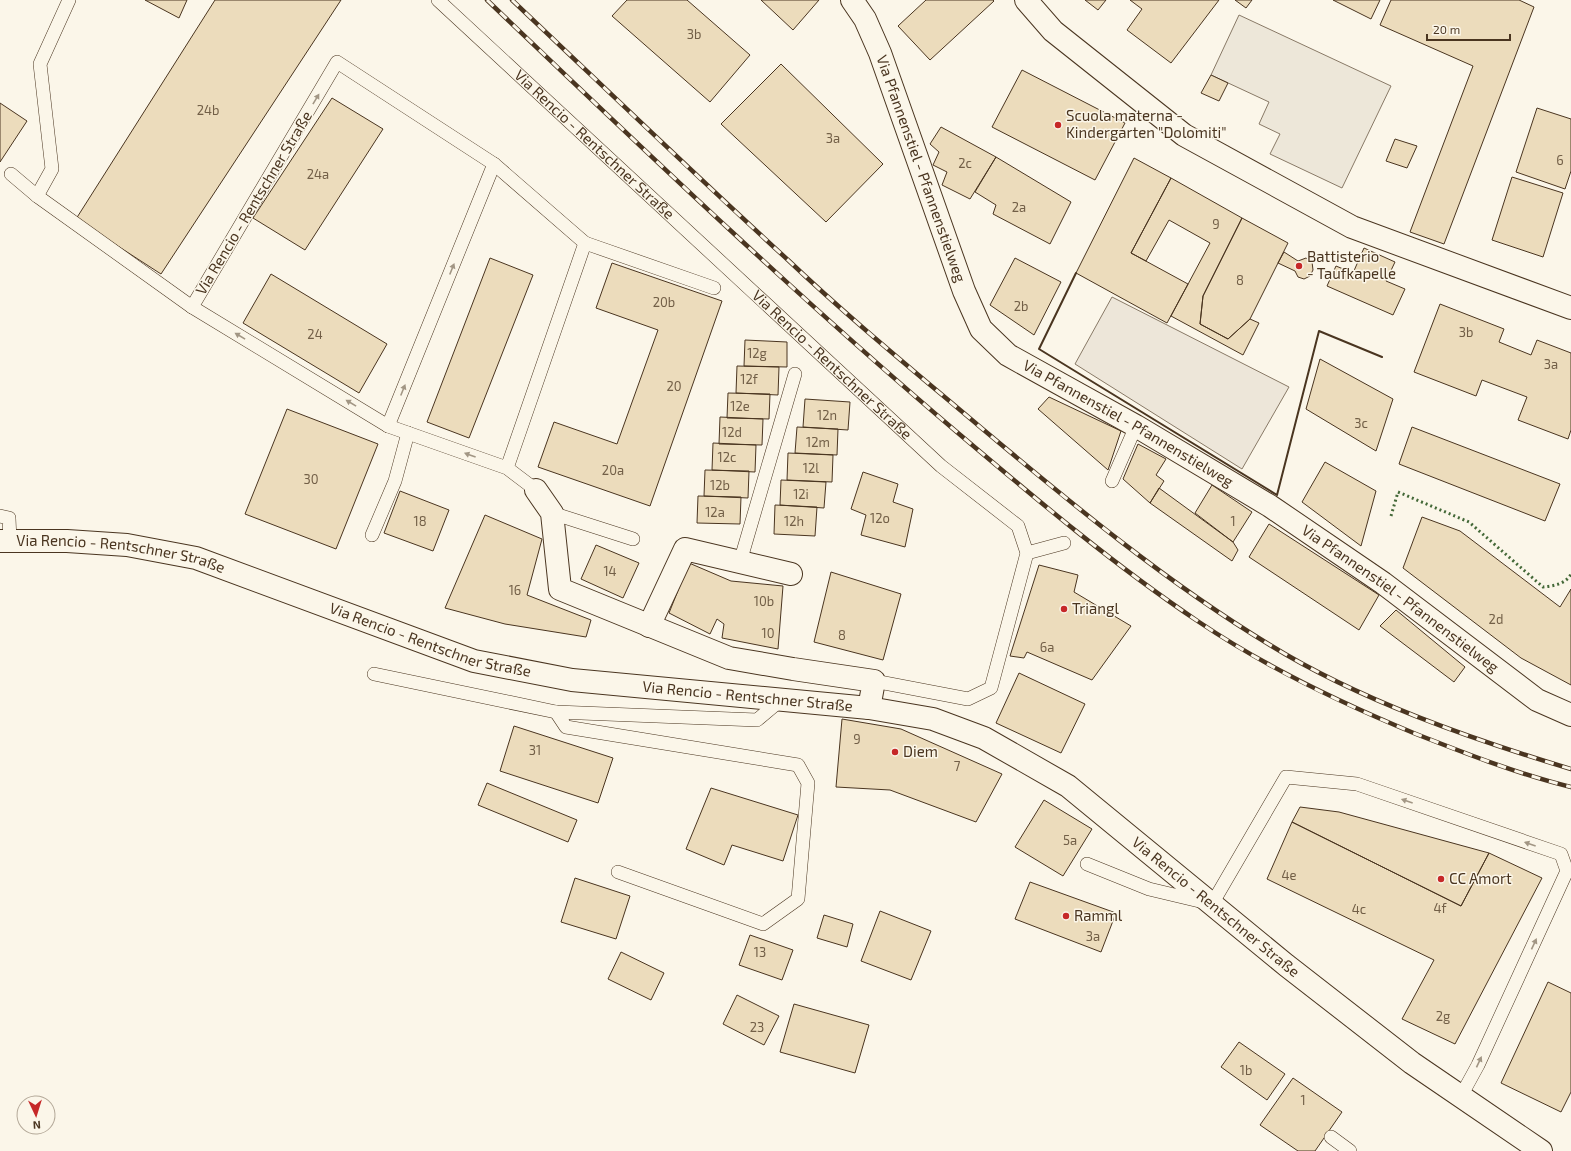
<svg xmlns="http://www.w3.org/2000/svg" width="1571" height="1151" font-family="'Exo 2',sans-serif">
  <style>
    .green { fill: #ede6d9; stroke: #887966 }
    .parking { fill: #ede7d9; stroke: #887966 }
    .building { fill: #ecdcbc; stroke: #4a3520 }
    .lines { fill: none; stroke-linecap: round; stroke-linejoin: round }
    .service-casing { stroke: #4a3520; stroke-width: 14 }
    .minor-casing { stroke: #4a3520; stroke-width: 24 }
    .tertiary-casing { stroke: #4a3520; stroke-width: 24 }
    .service { stroke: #fbf6e9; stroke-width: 13 }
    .minor { stroke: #fbf6e9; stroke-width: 22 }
    .tertiary { stroke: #fbf6e9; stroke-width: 22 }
    .rail-casing { stroke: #4a3520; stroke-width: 4.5 }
    .rail { stroke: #fbf6e9; stroke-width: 3; stroke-dasharray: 9; stroke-linecap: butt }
    .hedge { stroke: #436837; stroke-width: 3; stroke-dasharray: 2 3; stroke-linecap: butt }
    .wall { stroke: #4a3520; stroke-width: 2 }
    .oneway { fill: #a29684 }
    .poi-dot { fill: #c62828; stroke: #fbf6e9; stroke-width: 1.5 }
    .labels { text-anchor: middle; stroke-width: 3; stroke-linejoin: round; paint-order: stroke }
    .number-label { font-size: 13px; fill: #725f47 }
    .poi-label { font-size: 15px; fill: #4a3520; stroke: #fbf6e9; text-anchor: start }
    .street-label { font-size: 15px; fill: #4a3520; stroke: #fbf6e9 }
  </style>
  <rect width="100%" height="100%" fill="#fbf6e9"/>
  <!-- green -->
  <path class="green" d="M1112,297l177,90 -47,82 -167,-105z"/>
  <!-- parking -->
  <path class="parking" d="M1239,15l152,71 -49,102 -72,-34 10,-20 -21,-10 10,-22 -58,-27z"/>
  <!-- building -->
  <path class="building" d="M145,0h42l-8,18z
    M215,0h126l-180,274 -85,-55z
    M627,0h60l63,55 -40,47 -98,-86z
    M761,0h58l-26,30z
    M926,0h67l1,1 -64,59 -32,-34z
    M1085,0h21l-8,10z
    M1130,0h89l-48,63 -44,-33 15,-21z
    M1235,0h17l-6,8z
    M1333,0h47l-9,19z
    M1391,0h128l15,7 -90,237 -34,-12 63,-166 -93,-41z
    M781,64l102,100 -57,58 -105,-98z
    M1022,70l103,53 -30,57 -103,-53z
    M1211,75l17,8 -9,18 -18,-8z
    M332,98l51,31 -78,121 -52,-32z
    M0,103l27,18 -27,41z
    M1537,108l34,11v52l-6,18 -49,-17z
    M941,127l55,30 -26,42 -28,-14 5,-13 -14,-7 6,-13 -9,-8z
    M1395,139l22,7 -10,22 -21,-7z
    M996,157l75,45 -21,42 -57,-30 3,-9 -21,-13z
    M1134,158l37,20 -40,75 57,31 -21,39 -91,-50z
    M1512,177l51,16 -20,64 -51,-17z
    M1171,178l71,40 -39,78 -3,28 28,15 22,-20 9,4 -16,32 -72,-39 39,-73 -41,-23 -23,41 -15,-8z
    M1242,218l46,25 -38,76 -22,20 -28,-15 3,-28z
    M1364,248l31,14 -9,19 19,8 -12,26 -66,-29 9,-20 17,7z
    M1284,252l14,9 8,-3 6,4 1,8 -3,6 -6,3 -6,-2 -3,-6 -17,-8z
    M490,258l43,17 -64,163 -42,-16z
    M1015,258l46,24 -27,53 -44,-30z
    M612,263l110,38 -72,205 -112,-39 16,-45 63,22 41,-114 -62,-22z
    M271,274l116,70 -28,49 -116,-70z
    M1440,304l64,25 -5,13 32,13 6,-15 34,13v77l-3,9 -50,-19 9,-23 -45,-17 -6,16 -62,-24z
    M745,340l42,2v25l-43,-1z
    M1320,359l73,40 -17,52 -70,-42z
    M737,366l42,1 -1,28 -42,-2z
    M728,393l42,1 -1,25 -42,-1z
    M1049,397l72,34 -13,39 -70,-61z
    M805,399l45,3 -2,28 -45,-3z
    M287,409l91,35 -42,105 -91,-35z
    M720,417l43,2 -1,26 -43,-1z
    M797,427l41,2 -1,26 -42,-2z
    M1412,427l148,57 -15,37 -146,-57z
    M713,443l43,2 -1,27 -43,-2z
    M1138,444l28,15 -10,16 8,6 -14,22 -27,-24z
    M788,453l45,2 -1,27 -45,-2z
    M1325,462l51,29 -15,55 -59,-44z
    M705,470l44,1 -1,27 -44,-2z
    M863,472l35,12 -5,18 20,7 -8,38 -44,-12 5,-20 -15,-6z
    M781,480l45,2 -2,26 -44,-3z
    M1212,485l40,27 -19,30 -38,-29z
    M1159,488l74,54 5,8 -6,11 -82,-58z
    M400,491l49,19 -16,41 -49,-18z
    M698,496l43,1 -1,27 -43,-1z
    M775,505l42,2 -2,29 -41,-2z
    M485,515l57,24 -15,56 64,25 -5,17 -81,-13 -60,-16z
    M1422,517l38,14 100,76 11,-18v96l-50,-27 -118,-90z
    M1269,524l110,71 -20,35 -110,-73z
    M596,545l43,18 -16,35 -42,-19z
    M689,563l42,18 52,5 -5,63 -56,-11 2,-14 -7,-5 -7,15 -41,-21z
    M1039,565l39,10 -4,17 57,34 -39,54 -65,-28 -3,6 -14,-2z
    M831,572l70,22 -18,66 -69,-18z
    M1396,610l69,57 -11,15 -74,-56z
    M1019,673l66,31 -24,49 -65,-30z
    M842,719l59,10 101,45 -26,48 -86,-32 -54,-3z
    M514,726l99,32 -15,45 -98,-32z
    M487,783l90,37 -9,22 -90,-37z
    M711,788l87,27 -15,46 -51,-16 -8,20 -38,-16z
    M1044,800l48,29 -29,47 -48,-29z
    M1300,807l39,5 150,41 -28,53 -169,-84z
    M1292,822l169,84 28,-53 53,25 -87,166 -53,-25 32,-59 -167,-81z
    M575,878l55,18 -14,43 -55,-17z
    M1030,882l86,31 -15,39 -86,-33z
    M880,911l51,20 -20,49 -50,-19z
    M824,915l29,9 -6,23 -30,-9z
    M750,935l43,15 -11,30 -43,-15z
    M621,952l43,21 -13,27 -43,-21z
    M1548,982l23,11v99l-10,20 -60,-29z
    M737,995l42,21 -15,29 -41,-21z
    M794,1004l75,21 -14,48 -75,-21z
    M1239,1042l46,32 -18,26 -46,-33z
    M1293,1078l49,34 -27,39h-17l-38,-26z"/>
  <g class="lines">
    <defs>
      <g id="service">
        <path id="s1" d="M438,0l503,466 77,60 9,27 -36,135 -23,11 -94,-18"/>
        <path d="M11,174l26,22 155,111"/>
        <path d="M37,196l15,-27 -12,-105 29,-64"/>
        <path d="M585,243l129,45"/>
        <path d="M388,426l106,-262"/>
        <path d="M507,468l78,-225 -91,-79 -157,-102 -145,245 196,119 119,42 29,22"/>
        <path d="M1112,481l24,-55"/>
        <path d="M552,513l81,26"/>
        <path d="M0,516l9,2 1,23"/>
        <path d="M372,535l23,-54 13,-48"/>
        <path d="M1027,553l37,-10"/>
        <path d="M740,562l55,-188"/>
        <path d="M374,674l182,38"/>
        <path d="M1087,864l62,25 63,15 74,-127 71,7 204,70 6,17 -89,194 -17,31"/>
        <path d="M618,872l145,52 35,-25 10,-116 -10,-18 -232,-38 -10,-15 201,8 25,-21"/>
        <path d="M1331,1137l19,14"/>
      </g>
      <g id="minor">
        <path id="s2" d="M852,0l13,19 15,34 84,238 17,38 27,26 128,71 134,80 113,77 154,117 34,15"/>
        <path d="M1026,0l27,31 131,104 168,92 219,81"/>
        <path d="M536,490l16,23 8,76 169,69 64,11 81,12 -5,27"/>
        <path d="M649,626l36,-77 106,25"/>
      </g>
      <g id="tertiary">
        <path id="s3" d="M0,541h67l60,4 69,13 278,103 98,19 297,28 64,11 51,19 84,48 218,179 126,98 129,88"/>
      </g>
    </defs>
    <!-- service casing -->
    <use href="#service" class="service-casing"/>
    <!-- minor casing -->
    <use href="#minor" class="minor-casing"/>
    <!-- tertiary casing -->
    <use href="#tertiary" class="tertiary-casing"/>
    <!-- service -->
    <use href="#service" class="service"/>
    <!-- minor -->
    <use href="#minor" class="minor"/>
    <!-- tertiary -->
    <use href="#tertiary" class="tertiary"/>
    <defs>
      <path id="rail" d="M487,0c154,147 308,295 471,433 78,66 156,132 241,189 68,46 142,81 217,112 51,20 102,40 155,53
        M512,0c92,87 183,175 276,260 61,58 126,111 191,166 93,78 187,156 291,219 89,55 201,94 301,124"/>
    </defs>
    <!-- rail casing -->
    <use href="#rail" class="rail-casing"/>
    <!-- rail -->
    <use href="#rail" class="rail"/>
    <!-- hedge -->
    <path class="hedge" d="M1391,516l7,-24 71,30 74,65c10,-1 23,-3 28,-13"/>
    <!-- wall -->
    <path class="wall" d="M1076,273l-37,76 238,146 42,-164 63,26"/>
  </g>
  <!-- one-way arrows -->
  <defs><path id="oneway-solid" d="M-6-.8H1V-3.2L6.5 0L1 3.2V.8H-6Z"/></defs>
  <g class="oneway">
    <use href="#oneway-solid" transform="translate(316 99) rotate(-59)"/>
    <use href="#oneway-solid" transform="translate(452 269) rotate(-68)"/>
    <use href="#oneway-solid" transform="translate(240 336) rotate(-149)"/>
    <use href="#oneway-solid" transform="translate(403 390) rotate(-68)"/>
    <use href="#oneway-solid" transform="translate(351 403) rotate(-149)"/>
    <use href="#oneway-solid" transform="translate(470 455) rotate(-160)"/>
    <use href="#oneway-solid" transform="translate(1407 801) rotate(-161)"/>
    <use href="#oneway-solid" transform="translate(1530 844) rotate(-161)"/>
    <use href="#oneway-solid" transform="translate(1534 944) rotate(-65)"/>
    <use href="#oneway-solid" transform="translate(1479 1062) rotate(-65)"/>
  </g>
  <!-- markers -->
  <g class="poi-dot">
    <circle cx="1058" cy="125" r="4"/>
    <circle cx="1299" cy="266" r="4"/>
    <circle cx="1064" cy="609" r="4"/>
    <circle cx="895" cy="752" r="4"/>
    <circle cx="1441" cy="879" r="4"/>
    <circle cx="1066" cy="916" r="4"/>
  </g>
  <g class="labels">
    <!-- number labels -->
    <g class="number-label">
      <text x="694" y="39">3b</text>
      <text x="208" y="115">24b</text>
      <text x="833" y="143">3a</text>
      <text x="1560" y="165">6</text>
      <text x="965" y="168">2c</text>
      <text x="318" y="179">24a</text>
      <text x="1019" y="212">2a</text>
      <text x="1216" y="229">9</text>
      <text x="1240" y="285">8</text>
      <text x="664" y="307">20b</text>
      <text x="1021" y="311">2b</text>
      <text x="1466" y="337">3b</text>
      <text x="315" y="339">24</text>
      <text x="757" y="358">12g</text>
      <text x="1551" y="369">3a</text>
      <text x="749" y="384">12f</text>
      <text x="674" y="391">20</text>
      <text x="740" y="411">12e</text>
      <text x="827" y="420">12n</text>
      <text x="1361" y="428">3c</text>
      <text x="732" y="437">12d</text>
      <text x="818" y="447">12m</text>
      <text x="727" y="462">12c</text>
      <text x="811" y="473">12l</text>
      <text x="613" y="475">20a</text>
      <text x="311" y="484">30</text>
      <text x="720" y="490">12b</text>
      <text x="801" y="499">12i</text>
      <text x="715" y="517">12a</text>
      <text x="880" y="523">12o</text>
      <text x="420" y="526">18</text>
      <text x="794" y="526">12h</text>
      <text x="1233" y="526">1</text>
      <text x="610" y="576">14</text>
      <text x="515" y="595">16</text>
      <text x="764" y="606">10b</text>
      <text x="1496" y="624">2d</text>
      <text x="768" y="638">10</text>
      <text x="842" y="640">8</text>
      <text x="1047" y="652">6a</text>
      <text x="857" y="744">9</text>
      <text x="535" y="755">31</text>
      <text x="957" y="771">7</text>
      <text x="1070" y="845">5a</text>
      <text x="1289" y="880">4e</text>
      <text x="1440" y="913">4f</text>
      <text x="1359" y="914">4c</text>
      <text x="1093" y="941">3a</text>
      <text x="760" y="957">13</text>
      <text x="1443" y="1021">2g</text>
      <text x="757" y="1032">23</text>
      <text x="1246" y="1075">1b</text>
      <text x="1303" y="1105">1</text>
    </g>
    <!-- poi labels -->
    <g class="poi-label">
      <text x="1066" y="121">Scuola materna -<tspan x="1066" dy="17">Kindergarten "Dolomiti"</tspan></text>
      <text x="1307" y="262">Battisterio<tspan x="1307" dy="17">- Taufkapelle</tspan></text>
      <text x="1072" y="614">Triangl</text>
      <text x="903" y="757">Diem</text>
      <text x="1449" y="884">CC Amort</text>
      <text x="1074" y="921">Ramml</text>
    </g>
    <!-- street labels -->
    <g class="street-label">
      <text dy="5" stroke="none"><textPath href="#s1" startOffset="213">Via Rencio - Rentschner Straße</textPath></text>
      <text dy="5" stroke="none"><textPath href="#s2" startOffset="183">Via Pfannenstiel - Pfannenstielweg</textPath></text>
      <text transform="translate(254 203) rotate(-59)" y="5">Via Rencio - Rentschner Straße</text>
      <text dy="5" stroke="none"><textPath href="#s1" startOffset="537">Via Rencio - Rentschner Straße</textPath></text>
      <text dy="5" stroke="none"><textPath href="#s2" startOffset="530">Via Pfannenstiel - Pfannenstielweg</textPath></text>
      <text dy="5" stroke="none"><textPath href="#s3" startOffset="122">Via Rencio - Rentschner Straße</textPath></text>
      <text dy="5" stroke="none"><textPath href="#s2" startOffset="854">Via Pfannenstiel - Pfannenstielweg</textPath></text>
      <text dy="5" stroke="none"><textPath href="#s3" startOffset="446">Via Rencio - Rentschner Straße</textPath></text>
      <text dy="5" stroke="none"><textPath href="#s3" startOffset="770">Via Rencio - Rentschner Straße</textPath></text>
      <text dy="5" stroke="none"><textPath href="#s3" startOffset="1299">Via Rencio - Rentschner Straße</textPath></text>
    </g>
  </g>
  <!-- north arrow -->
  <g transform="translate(36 1115) rotate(176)"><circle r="19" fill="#fbf6e9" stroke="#b4a999"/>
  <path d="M0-3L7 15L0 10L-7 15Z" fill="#c62828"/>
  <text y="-6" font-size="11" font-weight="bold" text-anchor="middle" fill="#4a3520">N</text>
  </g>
  <!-- scale -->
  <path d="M1427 34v6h83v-6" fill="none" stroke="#4a3520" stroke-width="2"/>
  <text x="1433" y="34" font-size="12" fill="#4a3520" stroke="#fbf6e9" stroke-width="3" paint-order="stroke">20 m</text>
</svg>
